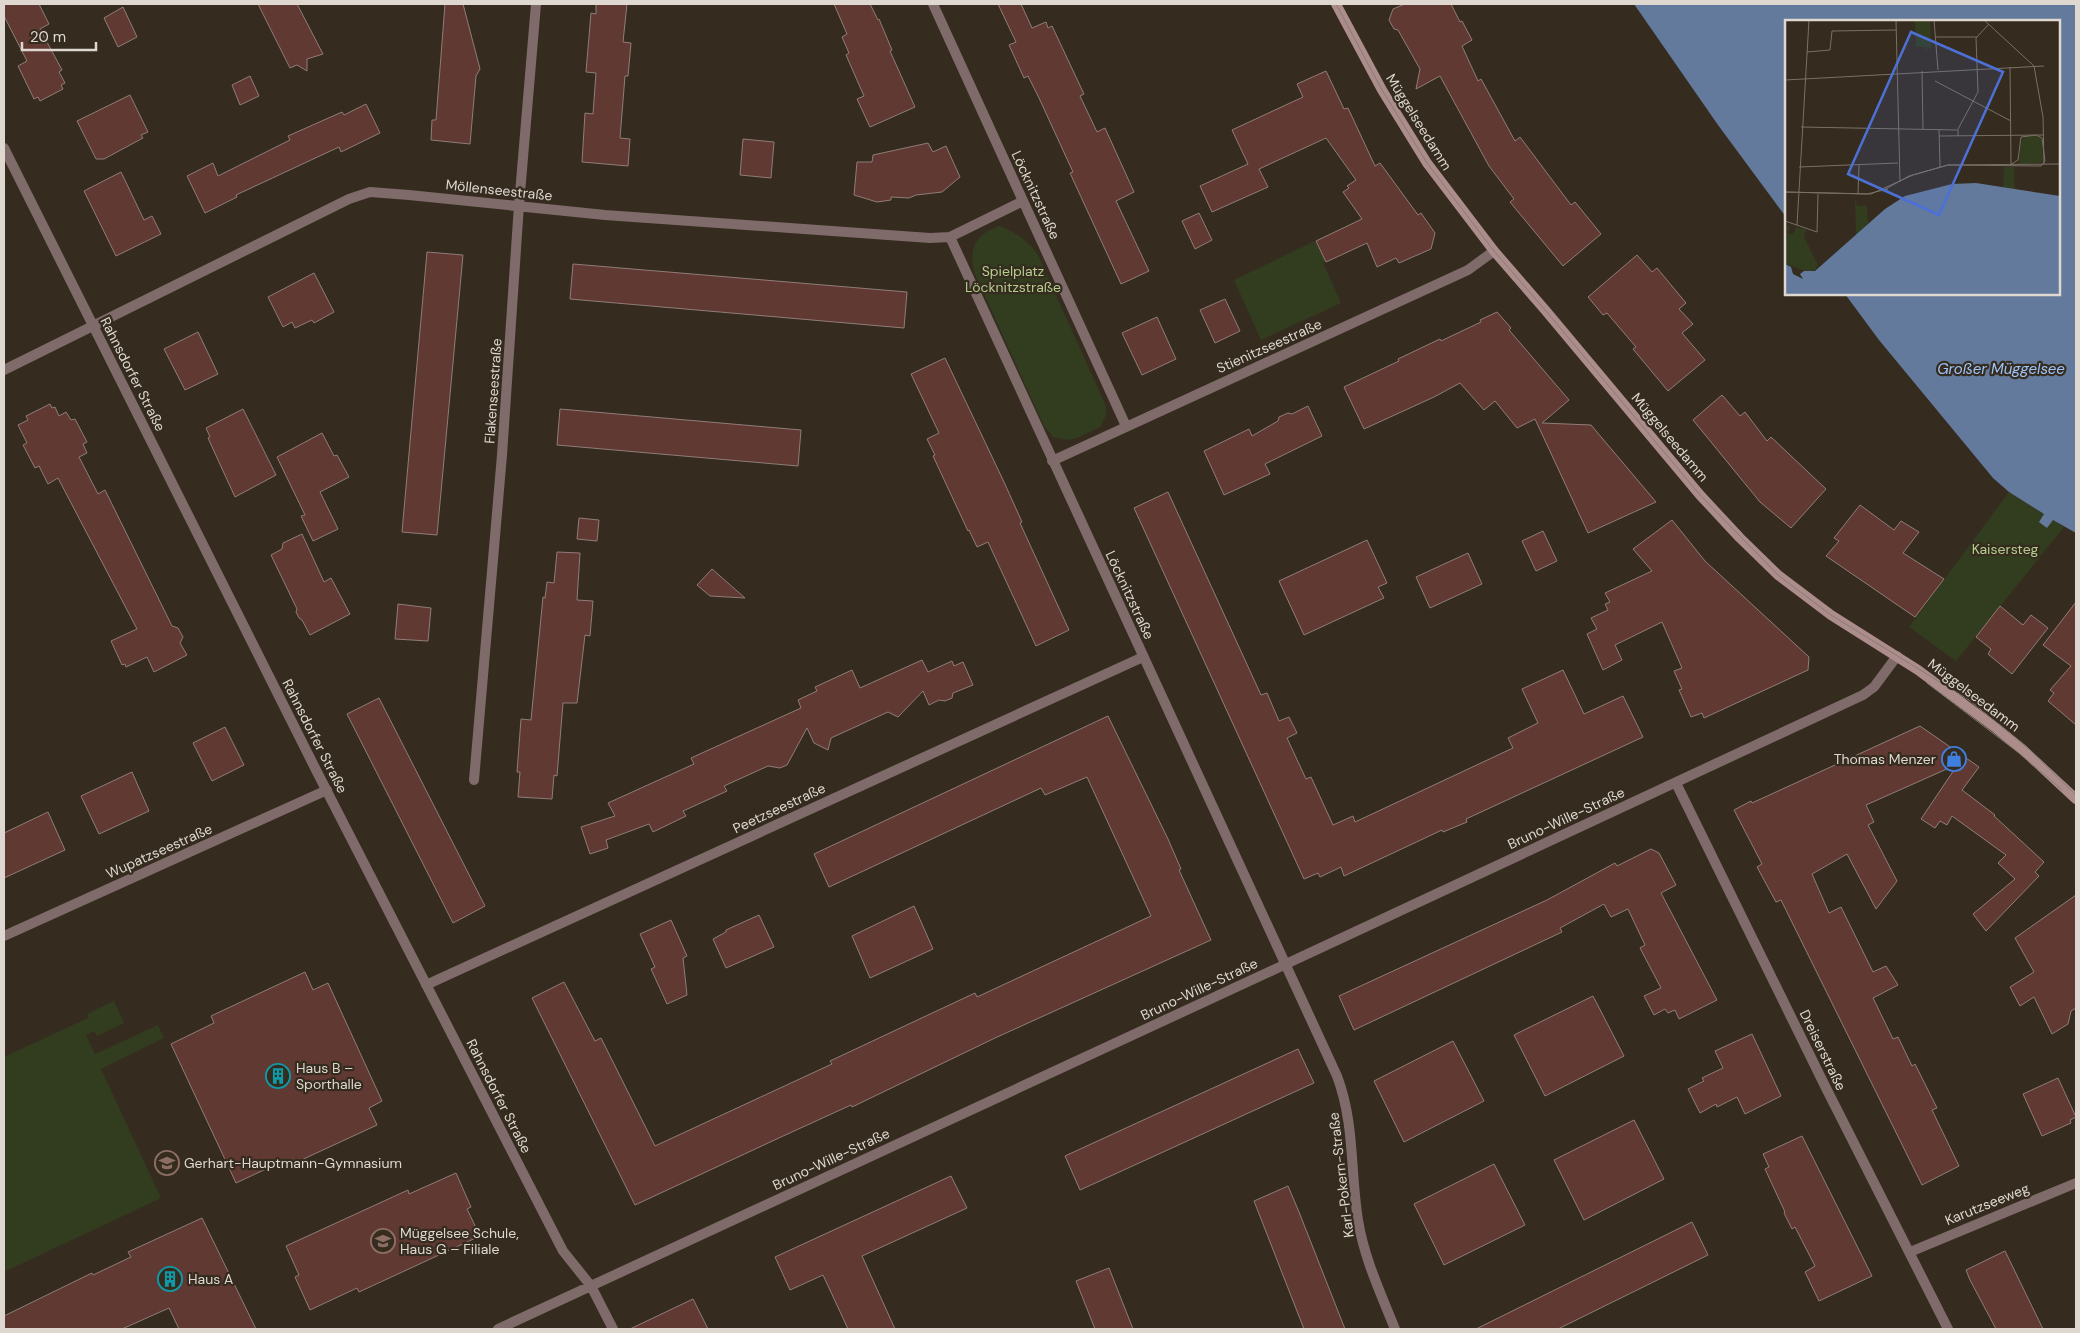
<svg xmlns="http://www.w3.org/2000/svg" width="2080" height="1333" font-family="'DM Sans',sans-serif">
  <style>
    .green { fill: #323d1f }
    .water { fill: #637a9c }
    .building { fill: #613933; stroke: #907c79 }
    .lines { fill: none; stroke-linecap: round; stroke-linejoin: round }
    .street { stroke: #7f6b6a; stroke-width: 10 }
    .secondary { stroke: #ad8d8c; stroke-width: 10 }
    .tram { stroke: #857d73; stroke-width: 1 }
    .labels { text-anchor: middle; stroke-width: 4.5; stroke-linejoin: round; paint-order: stroke }
    .street-label { font-size: 14px; fill: #ded8d0; stroke: #352c1f }
    .park-label { font-size: 14px; fill: #b4cd8e; stroke: #352c1f }
    .poi-label { font-size: 14px; fill: #ded8d0; stroke: #352c1f; text-anchor: start }
    .water-label { font-size: 15px; font-style: italic; fill: #9dc4fb; stroke: #352c1f }
    .inset-road { fill: none; stroke: #797166; stroke-width: 1 }
    .view { fill: #4d70d6; fill-opacity: 0.15; stroke: #4d70d6; stroke-width: 2.5 }
    .inset-edge { fill: none; stroke: #ded8d0; stroke-width: 2.5 }
  </style>
  <rect width="100%" height="100%" fill="#352c1f"/>
  <!-- green -->
  <path class="green" d="M999,226c16,5 27,14 38,27l69,153v9l-6,12 -23,11 -8,2 -16,-3 -9,-11 -70,-154c-5,-24 1,-37 25,-46z
    M1315,241l11,20 -3,2 18,40 -80,37 -27,-60z
    M2009,492l35,22 3,14 6,-8 11,7 -108,134 -47,-34z
    M114,1001l10,22 -27,13 -3,-5 -8,4 9,19 63,-29 6,13 -63,31 60,129 -157,74v-215l84,-39 -1,-4z"/>
  <!-- water -->
  <path class="water" d="M1634,4h442v529l-23,-13 -6,8 -8,-6 5,-8 -35,-22 -16,-14 -114,-138 -34,-46h214v-273h-273v196l-68,-92z"/>
  <!-- building -->
  <path class="building" d="M4,4h35l10,20 -9,5 22,41 -3,2 6,11 -4,2 2,4 -23,12 -2,-4 -4,2 -16,-33 9,-5 -23,-45z
    M258,4h39l26,50 -16,5v12l-10,-6 -7,3z
    M445,4h18l17,65 -4,7 -6,68 -39,-4 1,-20h4z
    M596,4h31l-4,38 8,1 -3,33h-3l-5,62 10,1 -2,27 -46,-4 3,-49 8,1 3,-41 -10,-1 5,-59 5,1z
    M834,4h36l8,16 1,-1 13,31 -2,1 25,56 -45,20 -13,-28 7,-3 -18,-41 3,-2 -7,-16 5,-3z
    M998,4h23l11,24 14,-6 2,6 4,-2 32,68 -4,2 17,36 8,-4 29,64 -18,9 33,70 -28,13 -51,-111 3,-1 -34,-74 -11,-22 -4,2 -15,-33 7,-3z
    M1405,4h46l9,18 2,-1 10,19 -10,6 16,35 3,-2 34,62 5,-4 51,68 4,-3 26,32 -38,32 -53,-64 4,-3 -25,-33 -49,-90 -24,13 4,-20 -22,-39 -4,-1 -5,-9 4,-11z
    M123,7l14,30 -19,10 -14,-29z
    M1326,71l18,38 4,-1 27,58 5,-3 38,52 3,-2 14,20 -4,16 -32,14 -3,-5 -19,9 -10,-24 -41,19 -10,-21 46,-22 -19,-27 6,-4 -2,-2 9,-6 -30,-42 -67,31 9,18 -56,25 -12,-26 48,-22 -16,-34 71,-33 -6,-13z
    M250,76l9,20 -19,9 -8,-20z
    M130,95l18,37 -7,3 2,3 -39,21h-8l-19,-38z
    M366,104l14,29 -39,19 -2,-5 -103,48 1,2 -32,16 -18,-37 26,-13 5,13 72,-36 -2,-4 54,-24 2,3z
    M743,139l31,3 -3,36 -31,-3z
    M928,143l5,9 13,-6 14,31 -18,15 -26,3 -7,3 -18,-1v3l-14,2 -23,-7 3,-33h15l1,-7z
    M121,172l23,48 8,-4 9,18 -45,22 -32,-65z
    M1199,213l13,27 -17,9 -13,-28z
    M427,252l36,3 -26,280 -35,-3z
    M1637,255l15,17 5,-4 29,35 -7,6 14,15 -11,9 23,27 -37,31 -35,-42 3,-2 -29,-34 -4,2 -15,-18z
    M573,264l334,28 -3,36 -334,-29z
    M314,273l20,39 -20,11 -2,-3 -17,8 -3,-6 -9,5 -15,-30z
    M1225,299l15,32 -25,12 -15,-33z
    M1497,312l14,16 -2,2 60,70 -27,23 49,2 65,77 -68,31 -53,-114 -18,9 -22,-27 -11,9 -24,-27 -26,14 -70,32 -20,-42 55,-26 -1,-2 42,-20 1,2 40,-19 -1,-2z
    M1157,317l19,42 -34,16 -20,-42z
    M198,332l20,42 -33,16 -21,-41z
    M945,358l59,124 18,40 -2,1 49,107 -33,16 -48,-104 -11,5 -8,-17 -1,1 -35,-75 2,-1 -8,-16 12,-6 -28,-59z
    M1722,395l18,21 5,-4 22,29 4,-4 55,52 -35,39 -31,-26 -67,-82z
    M50,404l2,4 3,-1 4,9 7,-4 5,8 4,-1 12,23 -4,2 4,9 -8,4 19,37 7,-4 67,136 6,2 5,9 -3,6 7,12 -33,17 -7,-15 -21,10 -1,-3 -3,1 -11,-24 26,-12 -79,-151 -10,6 -9,-18 -4,2 -12,-23 4,-2 -9,-18 10,-5 -2,-4z
    M1308,406l14,30 -57,28 5,10 -46,21 -20,-44 45,-22 3,7 26,-15 1,-4 9,-4 4,1z
    M243,409l33,66 -41,22 -27,-59 2,-1 -4,-9z
    M560,409l241,21 -3,36 -241,-21z
    M322,433l12,23 3,-1 12,22 -29,15 18,37 -25,12 -12,-25 4,-1 -28,-58z
    M1168,492l93,203 6,-2 12,28 10,-4 8,16 -10,5 19,41 5,-2 22,48 20,-9 2,6 158,-74 -5,-10 30,-15 -16,-34 41,-19 21,44 39,-18 20,41 -177,82 1,3 -24,10 -1,-2 -98,46 -3,-9 -21,10 -2,-4 -14,6 -170,-371z
    M1860,505l34,25 7,-9 18,11 -16,21 41,26 -29,38 -89,-61 13,-15 -5,-3z
    M579,518l20,2 -2,21 -20,-2z
    M1672,520l33,41 104,96 -1,13 -104,48 -2,-5 -11,4 -12,-27 3,-1 -8,-18 8,-3 -20,-46 -47,23 7,15 -19,10 -16,-36 10,-5 -6,-11 17,-8 -3,-6 5,-2 -5,-9 47,-22 -19,-22z
    M1543,531l14,30 -21,10 -14,-30z
    M302,534l22,48 7,-4 19,36 -40,21 -8,-15 -3,-2 -3,-6 1,-3 -26,-54 11,-6 1,-6z
    M1367,540l20,43 -9,4 6,11 -80,37 -25,-54z
    M557,552l23,1 -3,47 16,1 -3,35 -5,-1 -8,68h-14l-6,73 -3,-1 -2,24 -34,-2 2,-25h-3l4,-53 10,1 12,-123 2,1 2,-16 7,1z
    M1468,553l14,31 -52,24 -14,-31z
    M712,569l33,29 -35,-2 -13,-11z
    M2076,602v123l-28,-24 6,-8 -4,-3 21,-24 -28,-21z
    M398,604l33,4 -3,33 -33,-2z
    M2000,606l23,19 8,-10 17,13 -36,46 -24,-20 3,-5 -15,-12z
    M922,660l6,12 24,-11 2,5 9,-4 10,23 -20,8 -1,5 -7,3 -6,-1 -10,5 -6,-14 -25,26 -10,-5 -57,26 -3,12 -14,-7 -7,-15 -20,37 -7,3 -12,-2 -44,20 3,5 -44,20 3,5 -33,16 -4,-8 -43,16 2,8 -18,6 -9,-27 34,-11 -7,-13 86,-39 -3,-6 110,-50 -3,-8 19,-9 -2,-4 37,-17 8,18z
    M379,698l106,208 -32,17 -106,-209z
    M1108,716l60,123 13,30 -2,1 32,70 -216,98 -143,69 -1,-2 -70,32 -146,68 -103,-207 32,-16 31,59 6,-3 54,108 177,-82 -2,-3 145,-68 2,4 174,-81 -64,-139 -42,18 -4,-7 -212,99 -15,-33z
    M1920,726l59,41 -17,23 33,25 -1,1 50,46 -9,10 4,4 -53,55 -13,-17 42,-35 -17,-16 8,-8 -54,-39 -5,9 -7,-4 -5,7 -14,-9 37,-55 -92,41 8,17 -6,3 29,56 -21,28 -29,-55 -35,20 17,39 12,-6 32,65 13,-6 12,19 -25,13 20,41 5,-2 14,29 3,-2 22,44 -5,2 27,56 -37,19 -141,-285 -5,2 -19,-35 5,-3 -28,-54 17,-9 1,2z
    M225,727l19,38 -32,16 -19,-38z
    M132,772l17,39 -50,23 -18,-38z
    M48,812l17,38 -61,28v-45z
    M1651,849l8,4 17,32 -15,8 56,107 -38,19 -4,-9 -7,3 -3,-4 -11,6 -10,-19 17,-8 -21,-40 5,-3 -17,-36 -17,8 -7,-13 -44,24 2,4 -208,98 -15,-34 208,-96 68,-37 2,3z
    M2076,895v113l-5,3 -3,13 -16,10 -18,-37 -14,9 -10,-19 24,-15 -19,-34z
    M914,906l19,43 -63,29 -18,-42z
    M759,915l15,32 -48,21 -13,-29 13,-7v-2z
    M671,920l16,36 -4,2 4,37 -20,9 -16,-35 4,-2 -15,-33z
    M305,972l8,18 15,-7 54,118 -13,7 8,17 -93,43 -3,-6 -45,21 -65,-139 43,-21 -3,-7z
    M1593,996l31,60 -79,40 -31,-61z
    M1752,1034l29,62 -36,18 -8,-17 -20,10 -1,-3 -16,9 -12,-24 16,-8 -2,-3 21,-10 -8,-17z
    M1453,1041l31,60 -80,41 -30,-61z
    M1298,1049l16,34 -234,107 -15,-34z
    M2058,1078l18,39 -6,3 1,3 -29,13 -19,-42z
    M1634,1120l30,59 -80,41 -30,-60z
    M1802,1136l70,140 -53,25 -14,-29 10,-6 -20,-39 -3,2 -8,-16 1,-1 -20,-43 4,-2 -6,-13z
    M1494,1164l31,61 -81,40 -30,-61z
    M456,1173l15,34 -4,2 13,27 -121,56 -2,-4 -47,22 -15,-33 4,-2 -13,-29 122,-56 1,4z
    M951,1176l16,32 -105,48 33,73h-47l-25,-54 -33,15 -15,-33z
    M1288,1186l11,26 46,117h-41l-50,-128z
    M202,1218l54,111h-77l-10,-21 -47,21h-118v-13l88,-43 1,2 38,-18 -3,-5z
    M1692,1222l16,33 -150,74h-82z
    M2005,1251l38,78h-47l-26,-49 -4,-10z
    M1109,1268l24,61h-38l-19,-48z
    M693,1299l15,30h-78z"/>
  <g class="lines">
    <!-- street -->
    <path class="street" d="M933,4l193,422
      M4,148l312,622 247,481 28,35 22,43
      M950,237l387,839c18,48 13,94 21,144 6,38 23,74 37,109
      M4,370l345,-171 21,-7 39,3 196,20 325,23 20,-1 73,-36
      M1052,461l416,-191 26,-19
      M474,780l28,-325 17,-250 17,-201
      M1676,783l149,303 123,243
      M4,936l323,-146
      M426,985l717,-328
      M1910,1252l166,-69
      M498,1329l788,-365 577,-269 11,-8 23,-31"/>
    <!-- secondary -->
    <path class="secondary" d="M1336,4l46,86 45,73 67,88 52,60 154,184 40,43 38,37 53,40 87,55 78,58 26,21 54,50"/>
    <!-- tram -->
    <path class="tram" d="M1336,4l46,86 45,73 67,88 52,60 154,184 78,80 53,40 138,85 61,50 46,45
      M1927,683l92,70 43,37"/>
  </g>
  <!-- icons -->
  <defs>
    <symbol id="shop-ring" viewBox="-11 -11 22 22"><circle r="9.5" fill="#352c1f" stroke="#3f7fe0" stroke-width="1.5"/><path d="M-5-2.5h2.3a2.7 3.5 0 0 1 5.4 0H5L5.5 6h-11ZM-1.5-2.5h3a1.5 2.3 0 0 0-3 0Z" fill="#3f7fe0"/></symbol>
    <symbol id="building-ring" viewBox="-11 -11 22 22"><circle r="9.5" fill="#352c1f" stroke="#0f9aa8" stroke-width="1.5"/><path d="M-4-6H4V6H1V3H-1V6H-4ZM-2.5-4.3h1.7v1.8h-1.7ZM.8-4.3h1.7v1.8H.8ZM-2.5-1h1.7V.8h-1.7ZM.8-1h1.7V.8H.8Z" fill="#0f9aa8"/></symbol>
    <symbol id="school-ring" viewBox="-11 -11 22 22"><circle r="9.5" fill="#352c1f" stroke="#8d6e63" stroke-width="1.5"/><path d="M0-5L7-2L0 1L-7-2ZM-4 1L0 2.5L4 1V4Q0 6-4 4Z" fill="#8d6e63"/></symbol>
  </defs>
  <g fill-rule="evenodd">
    <use href="#shop-ring" x="1940" y="745" width="28" height="28"/>
    <use href="#building-ring" x="264" y="1062" width="28" height="28"/>
    <use href="#school-ring" x="153" y="1149" width="28" height="28"/>
    <use href="#school-ring" x="369" y="1227" width="28" height="28"/>
    <use href="#building-ring" x="156" y="1265" width="28" height="28"/>
  </g>
  <g class="labels">
    <!-- street labels -->
    <g class="street-label">
      <text transform="translate(1419 122) rotate(58)" y="5">Müggelseedamm</text>
      <text transform="translate(499 190) rotate(6)" y="5">Möllenseestraße</text>
      <text transform="translate(1036 195) rotate(65)" y="5">Löcknitzstraße</text>
      <text transform="translate(1269 346) rotate(-24)" y="5">Stienitzseestraße</text>
      <text transform="translate(133 374) rotate(63)" y="5">Rahnsdorfer Straße</text>
      <text transform="translate(493 391) rotate(-86)" y="5">Flakenseestraße</text>
      <text transform="translate(1670 437) rotate(50)" y="5">Müggelseedamm</text>
      <text transform="translate(1130 595) rotate(65)" y="5">Löcknitzstraße</text>
      <text transform="translate(1974 695) rotate(37)" y="5">Müggelseedamm</text>
      <text transform="translate(315 736) rotate(63)" y="5">Rahnsdorfer Straße</text>
      <text transform="translate(779 808) rotate(-25)" y="5">Peetzseestraße</text>
      <text transform="translate(1566 818) rotate(-25)" y="5">Bruno-Wille-Straße</text>
      <text transform="translate(159 851) rotate(-24)" y="5">Wupatzseestraße</text>
      <text transform="translate(1199 989) rotate(-25)" y="5">Bruno-Wille-Straße</text>
      <text transform="translate(1823 1050) rotate(64)" y="5">Dreiserstraße</text>
      <text transform="translate(499 1096) rotate(63)" y="5">Rahnsdorfer Straße</text>
      <text transform="translate(831 1159) rotate(-25)" y="5">Bruno-Wille-Straße</text>
      <text transform="translate(1341 1175) rotate(-97)" y="5">Karl-Pokern-Straße</text>
      <text transform="translate(1987 1204) rotate(-22)" y="5">Karutzseeweg</text>
    </g>
    <!-- park labels -->
    <g class="park-label">
      <text x="1013" y="276">Spielplatz<tspan x="1013" dy="16">Löcknitzstraße</tspan></text>
      <text x="2005" y="554">Kaisersteg</text>
    </g>
    <!-- poi labels -->
    <g class="poi-label">
      <text x="1936" y="764" text-anchor="end">Thomas Menzer</text>
      <text x="296" y="1073">Haus B –<tspan x="296" dy="16">Sporthalle</tspan></text>
      <text x="184" y="1168">Gerhart-Hauptmann-Gymnasium</text>
      <text x="400" y="1238">Müggelsee Schule,<tspan x="400" dy="16">Haus G – Filiale</tspan></text>
      <text x="188" y="1284">Haus A</text>
    </g>
    <!-- water labels -->
    <g class="water-label">
      <text x="2001" y="374">Großer Müggelsee</text>
    </g>
  </g>
  <!-- overview -->
  <g transform="translate(1785 20)">
    <rect width="275" height="275" fill="#352c1f"/>
    <path d="M145,0l1,29 -3,-2 -2,5v-5h-10l-1,-26zM240,116h13l4,4 1,22 -24,2 2,-22zM219,147h10l1,23 -12,-3zM70,177l2,9h10l1,18 -12,11zM2,205l3,1 -2,7 5,2 3,-8 10,3 -2,7 14,28 -3,5 -6,2 -24,-8z" fill="#323d1f"/>
    <path d="M191,163l84,13v99h-275v-31l6,3 2,7 10,5 -3,-5 4,-3h11l70,-62 20,-13 47,-12z" fill="#637a9c"/>
    <path class="inset-road" d="M111,0l4,162M149,0l4,50M199,0l50,46 9,51 1,47M151,17h41M22,32l23,-2 2,-19 64,-1M225,47l1,97M137,51l1,59M0,60l259,-14M150,61l76,40M16,107l156,3M154,110l1,37M154,116l105,-1M173,116v-7l20,-37 -2,-54 13,-14M14,147l99,-4M97,171l27,-15 39,-11 93,1 4,-5 -3,-23 -6,-3 -15,2 -3,23 -8,5M0,172l86,2 42,-19 35,-10 112,-1M0,172l82,2 21,-5M73,174l1,-29M0,201l32,11 1,-38M12,205l12,-205"/>
    <path class="view" d="M126,12l92,40 -64,143 -91,-41z"/>
    <rect width="275" height="275" class="inset-edge"/>
  </g>
  <!-- border -->
  <rect width="2080" height="1333" fill="none" stroke="#ded8d0" stroke-width="10"/>
  <!-- scale -->
  <path d="M22 42v8h74v-8" fill="none" stroke="#ded8d0" stroke-width="2.5"/>
  <text x="30" y="42" font-size="15" fill="#ded8d0" stroke="#352c1f" stroke-width="4" paint-order="stroke">20 m</text>
</svg>
